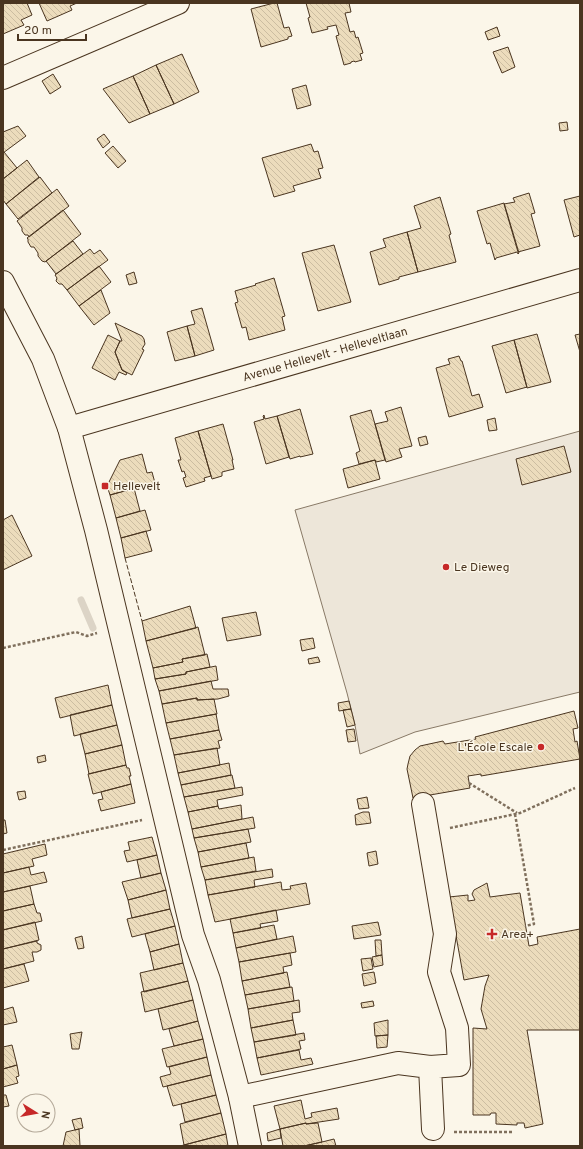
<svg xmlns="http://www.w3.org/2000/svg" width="583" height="1149" font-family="Overpass,sans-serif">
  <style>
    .garden { fill: #ede6d9; stroke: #887966 }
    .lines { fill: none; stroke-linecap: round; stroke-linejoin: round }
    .stream { stroke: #dcd4c6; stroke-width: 7 }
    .building { fill: url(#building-back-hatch); stroke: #4a3520 }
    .minor-casing { stroke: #4a3520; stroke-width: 24 }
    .major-casing { stroke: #4a3520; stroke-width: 24 }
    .path { stroke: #7f6f5c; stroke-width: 2.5; stroke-dasharray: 3 2; stroke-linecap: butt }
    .minor { stroke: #fbf6e9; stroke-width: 22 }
    .major { stroke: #fbf6e9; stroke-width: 22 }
    .fence { stroke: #4a3520; stroke-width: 1; stroke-dasharray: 5 2; stroke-linecap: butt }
    .poi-dot { fill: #c62828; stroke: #fbf6e9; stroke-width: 1.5 }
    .labels { text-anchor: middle; stroke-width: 3; stroke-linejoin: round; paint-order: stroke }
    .street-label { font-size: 12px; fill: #4a3520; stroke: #fbf6e9 }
    .poi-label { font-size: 12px; fill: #4a3520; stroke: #fbf6e9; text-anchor: start }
  </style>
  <defs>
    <pattern id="building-back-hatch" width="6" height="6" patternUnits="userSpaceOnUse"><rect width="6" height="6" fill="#ecdcbc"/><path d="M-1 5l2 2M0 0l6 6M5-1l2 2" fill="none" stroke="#ccbda1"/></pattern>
  </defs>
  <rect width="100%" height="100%" fill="#fbf6e9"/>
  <!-- garden -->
  <path class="garden" d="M580,431v261l-165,40 -55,22 -5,-29 -8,-32 -52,-183z"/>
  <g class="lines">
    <!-- stream -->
    <path class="stream" d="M81,600l12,28"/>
  </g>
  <!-- building -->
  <path class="building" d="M3,3h24l5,12 -11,5 3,5 -21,9z
    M39,3h38l-7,3 2,4 -25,11z
    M274,3h3l7,25 5,-1 3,9 -4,1v2l-27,8 -10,-38z
    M306,3h43l2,9 -6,1 5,19 4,-1 2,7 2,-1 5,16 -3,1 2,6 -7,2 -1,-1 -3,1v1l-7,2 -8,-29 3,-1 -3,-10 -9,2 1,2 -16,4 -4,-15 2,-1z
    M497,27l3,9 -12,4 -3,-8z
    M508,47l7,20 -13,6 -9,-21z
    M182,54l17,38 -25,12 -18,-39z
    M156,65l18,39 -24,10 -17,-38z
    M53,74l8,13 -11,7 -8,-13z
    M133,76l17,38 -21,9 -26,-34z
    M306,85l5,20 -14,4 -5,-20z
    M567,122l1,8 -8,1 -1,-8z
    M18,126l8,10 -23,17v-21z
    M104,134l6,8 -7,6 -6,-9z
    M311,144l3,8 4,-1 5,17 -5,1 3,9 -28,8 2,5 -21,6 -12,-39z
    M113,146l13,15 -8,7 -13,-15z
    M4,152l13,16 -14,11v-26z
    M27,160l12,17 -33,27 -3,-4v-21z
    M40,177l12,16 -34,26 -12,-15z
    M57,189l12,17 -40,31 -1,-2h-3l-3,-4v-3l-5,-7z
    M529,193l6,20 -4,1 9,32 -22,6 -14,-48 11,-2 -2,-4z
    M580,196v39l-6,2 -10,-37z
    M440,197l11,37 -2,1 7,27 -38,10 -11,-40 14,-4 -7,-22z
    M504,203l15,50 -1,1 -1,-2 -21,6 -1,2 -5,-17 -3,1 -10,-33z
    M63,210l18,24 -36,28 -3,-1 -4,-5v-3l-4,-6h-3l-3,-5v-3l-1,-1z
    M407,232l11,40 -19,5v2l-20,6 -9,-33 16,-5 -3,-8z
    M73,241l10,13 -27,20 -10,-13z
    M334,245l17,57 -33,9 -16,-58z
    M90,249l4,5 6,-4 8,10 -41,30 -5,-6h-3l-3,-3 1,-3 -2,-3z
    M99,266l12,16 -32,24 -12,-16z
    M134,272l3,11 -8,2 -3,-10z
    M274,278l11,38 -3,1 3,13 -36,10 -3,-13 -4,1 -7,-25 3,-1 -3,-11 21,-6 -1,-1z
    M101,290l9,23 -16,12 -15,-19z
    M202,308l12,42 -19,6 -8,-30 8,-2 -4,-13z
    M115,323l27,13 2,3 1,5 -3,5 2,1 -12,25 -10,-5 -7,-18 5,-11h2z
    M187,326l8,30 -20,5 -8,-29z
    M537,334l14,48 -24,6 -13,-48z
    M580,334v18l-5,-17z
    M108,335l12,6 -5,11 7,18 5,3 -1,2 -7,-3 -4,8 -23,-12z
    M514,340l13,47 -21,6 -14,-47z
    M459,356l2,5h1l10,35 7,-2 4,13 -34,10 -13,-49 14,-4 -2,-5z
    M401,407l11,39 -13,3 3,8 -16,5 -11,-38 13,-3 -3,-9z
    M300,409l13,45 -13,3v-1l-10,3 -13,-43z
    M371,410l14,50 -9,2 -1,-2 -16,4 -3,-11 4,-2 -10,-35z
    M264,415l1,4 12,-3 12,41 -23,7 -12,-42 10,-3 -1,-3z
    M495,418l2,12 -8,1 -2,-11z
    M223,424l10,36h-1l2,9 -12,3v4l-10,3 -14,-48z
    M198,431l13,45 -7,2 1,3 -19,6 -3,-9 3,-1 -2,-6 -2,1 -4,-12h3l-6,-22z
    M426,436l2,8 -8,2 -2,-8z
    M564,446l7,26 -49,13 -6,-26z
    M142,454l5,19 5,-1 3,11 -45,12 -3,-9 13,-26z
    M375,460l5,19 -32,9 -5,-19z
    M134,488l6,23 -24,7 -6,-23z
    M145,510l6,20 -30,8 -5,-20z
    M12,515l20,41 -29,14v-50z
    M146,531l6,20 -27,7 -4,-20z
    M190,606l6,22 -50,13 -4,-20z
    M256,612l5,23 -34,6 -5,-23z
    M198,627l7,28 -23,4 1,3 -30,6 -7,-27z
    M313,638l2,10 -13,3 -2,-11z
    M207,654l3,13 -24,5v2l-31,5 -2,-11 30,-6 -1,-3z
    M318,657l2,5 -11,2 -1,-5z
    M216,666l2,14 -59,11 -4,-12 31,-5v-2z
    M211,681l2,8h15l1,7 -11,3 -21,1v-2l-35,6 -3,-13z
    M108,685l4,20 -52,13 -5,-20z
    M197,698v2l17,-1 3,15 -51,9 -4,-19z
    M349,701l2,8 -12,2 -1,-8z
    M112,705l5,20 -43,11 -4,-21z
    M351,709l4,16 -8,2 -4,-17z
    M574,711l4,17 -5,1 2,13 2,-1 3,18 -99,17v-2l-13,2 2,12 -57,10 -6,-29 1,-5 2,-8 5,-6 5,-4 23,-5 2,3 31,-5 -1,-2z
    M216,714l3,16 -49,9 -4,-16z
    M117,725l5,20 -37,9 -5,-20z
    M354,729l2,12 -8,1 -2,-12z
    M219,730l3,10 -4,1 2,7 -46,7 -4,-16z
    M122,745l4,20 -37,9 -4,-20z
    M217,748l3,17 -42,8 -4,-18z
    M45,755l1,6 -8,2 -1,-6z
    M229,763l2,12 -50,10 -3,-12z
    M126,765l1,3h2l2,8h-2l2,8 -38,10 -5,-20z
    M232,775l3,13 -51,9 -3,-12z
    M131,784l4,19 -34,8 -3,-11 5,-1 -2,-7z
    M242,787l1,8 -26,5 1,6 -30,6 -4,-15z
    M25,791l1,7 -7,2 -2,-8z
    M367,797l2,11 -10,1 -2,-10z
    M241,805l1,14 -50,10 -4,-17 30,-6 1,3z
    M363,812h6l2,11 -15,2 -1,-10z
    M253,817l2,11 -61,10 -2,-9z
    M3,820h2l2,13 -4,1z
    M248,829l3,13 -53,10 -4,-14z
    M152,837l5,18 -30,7 -3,-11 6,-1 -2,-8z
    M246,843l3,15 -48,9 -3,-15z
    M45,844l2,11 -15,4 2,7 -31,7v-19z
    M376,851l2,13 -9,2 -2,-13z
    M157,855l4,18 -20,5 -4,-18z
    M254,857l2,14 -51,9 -4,-13z
    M29,867l2,8 13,-3 3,10 -44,10v-19z
    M272,869l1,8 -19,3 1,7 -47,8 -3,-15z
    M161,873l5,17 -38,10 -6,-18z
    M281,882l1,8 9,-1 -1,-3 16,-3 4,21 -95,18 -7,-27z
    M487,883l3,14 30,-4 9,53 9,-2 -1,-7 43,-8v101h-53l16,94 -18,4 -1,-5h-7v2l-21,-1v-11h-5l-1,2h-17v-87l14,1 -6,-20 4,-23 4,-11 -25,5 -15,-83 19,-2v6l7,-1 -3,-6 2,-4z
    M30,886l4,18 -31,7v-19z
    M166,890l4,19 -38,9 -4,-18z
    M34,904l3,9h3l2,8 -39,9v-19z
    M170,909l5,17 -43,11 -5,-18z
    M276,910l2,11 -18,3 1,4 -28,5 -3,-14z
    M35,922l4,18 -36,9v-19z
    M378,922l3,13 -27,4 -2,-13z
    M274,925l3,14 -41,9 -3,-15z
    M175,926l4,18 -29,8 -5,-18z
    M82,936l2,12 -6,1 -3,-11z
    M293,936l3,16 -57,10 -3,-14z
    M375,940h6l1,15 -6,1z
    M37,941v2l4,2v5l-4,2h-5l2,9 -31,8v-20z
    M179,944l4,19 -29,7 -4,-18z
    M290,953l2,12 -9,2 1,6 -42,8 -3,-19z
    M382,955l1,10 -9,2 -2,-10z
    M371,958l2,11 -10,2 -2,-12z
    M183,963l5,18 -44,11 -4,-19z
    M24,964l5,17 -26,7v-19z
    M287,972l3,15 -45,8 -3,-14z
    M374,972l2,11 -12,3 -2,-12z
    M188,981l5,19 -48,12 -4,-20z
    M292,987l2,14 -46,8 -3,-14z
    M193,1000l5,21 -35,9 -5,-21z
    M299,1000l1,12 -8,1 1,7 -42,8 -3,-19z
    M373,1001l1,5 -12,2 -1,-5z
    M13,1007l4,15 -14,3v-15z
    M293,1020l3,15 -42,7 -3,-14z
    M388,1020v15l-13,1 -1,-13z
    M198,1021l5,18 -29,7 -5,-17z
    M82,1032l-3,17h-7l-2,-15z
    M304,1033l1,7 -6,1 2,8 -44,9 -3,-16z
    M388,1035l-1,12 -10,1 -1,-12z
    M203,1039l4,18 -40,10 -5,-18z
    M12,1045l5,20 -14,4v-22z
    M299,1050l2,10 10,-2 2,6 -52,11 -4,-17z
    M207,1057l4,18 -48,12 -3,-10 11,-3 -2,-7z
    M17,1065l2,11 -3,1 2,6 -15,4v-18z
    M211,1075l5,20 -43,11 -6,-20z
    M3,1095h3l3,11 -6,1z
    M216,1095l5,18 -36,9 -4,-18z
    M301,1100l4,19 7,-2 -1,-4 26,-5 2,11 -33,5v-1l-26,6 -6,-23z
    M221,1113l5,21 -42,11 -4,-21z
    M81,1118l2,10 -8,2 -3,-10z
    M306,1123v1l12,-1 4,19 -18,4h-21l-3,-17z
    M79,1129l1,17h-17l3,-14z
    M280,1129l1,9 -13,3 -1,-8z
    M226,1134l2,12h-48l4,-1z
    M334,1139l2,7h-32l18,-4z"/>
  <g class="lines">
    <defs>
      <path id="minor" d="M3,78l175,-75
        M69,428l511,-148
        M430,1067l3,62
        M240,1097l158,-34 32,4 29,-2 -2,-37 -18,-56 6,-38 -22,-130"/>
      <path id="major" d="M3,282l40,77 26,69 27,102 97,405 16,45 31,117 10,49"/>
    </defs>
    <!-- minor casing -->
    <use href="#minor" class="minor-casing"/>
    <!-- major casing -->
    <use href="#major" class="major-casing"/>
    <!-- path -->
    <path class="path" d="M3,648l73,-16 11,4 10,-3
      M469,783l48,30
      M515,814l19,110 -9,2
      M450,828l70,-15 55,-25
      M3,850l139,-30
      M454,1132h60"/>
    <!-- minor -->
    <use href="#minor" class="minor"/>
    <!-- major -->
    <use href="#major" class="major"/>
    <!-- fence -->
    <path class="fence" d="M125,558l17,63"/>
  </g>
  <!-- markers -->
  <g class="poi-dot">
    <rect x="101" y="482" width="8" height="8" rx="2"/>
    <circle cx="446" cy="567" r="4"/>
    <circle cx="541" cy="747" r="4"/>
    <path d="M490 928h4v4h4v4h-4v4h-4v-4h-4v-4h4z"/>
  </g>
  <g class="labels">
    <!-- street labels -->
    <g class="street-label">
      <text transform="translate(325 354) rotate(-16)" y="4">Avenue Hellevelt - Helleveltlaan</text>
    </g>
    <!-- poi labels -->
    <g class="poi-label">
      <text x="113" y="490">Hellevelt</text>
      <text x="454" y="571">Le Dieweg</text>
      <text x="533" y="751" text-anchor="end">L'École Escale</text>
      <text x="501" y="938">Area+</text>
    </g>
  </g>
  <!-- border -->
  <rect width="583" height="1149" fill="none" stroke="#4a3520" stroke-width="8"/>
  <!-- north arrow -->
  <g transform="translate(36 1113) rotate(101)"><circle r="19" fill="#fbf6e9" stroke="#b4a999"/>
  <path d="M0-3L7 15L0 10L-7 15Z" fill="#c62828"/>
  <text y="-6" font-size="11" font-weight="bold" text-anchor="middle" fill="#4a3520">N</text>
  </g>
  <!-- scale -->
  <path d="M18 34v6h68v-6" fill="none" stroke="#4a3520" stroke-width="2"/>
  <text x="24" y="34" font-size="12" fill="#4a3520" stroke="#fbf6e9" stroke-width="3" paint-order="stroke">20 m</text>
</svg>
